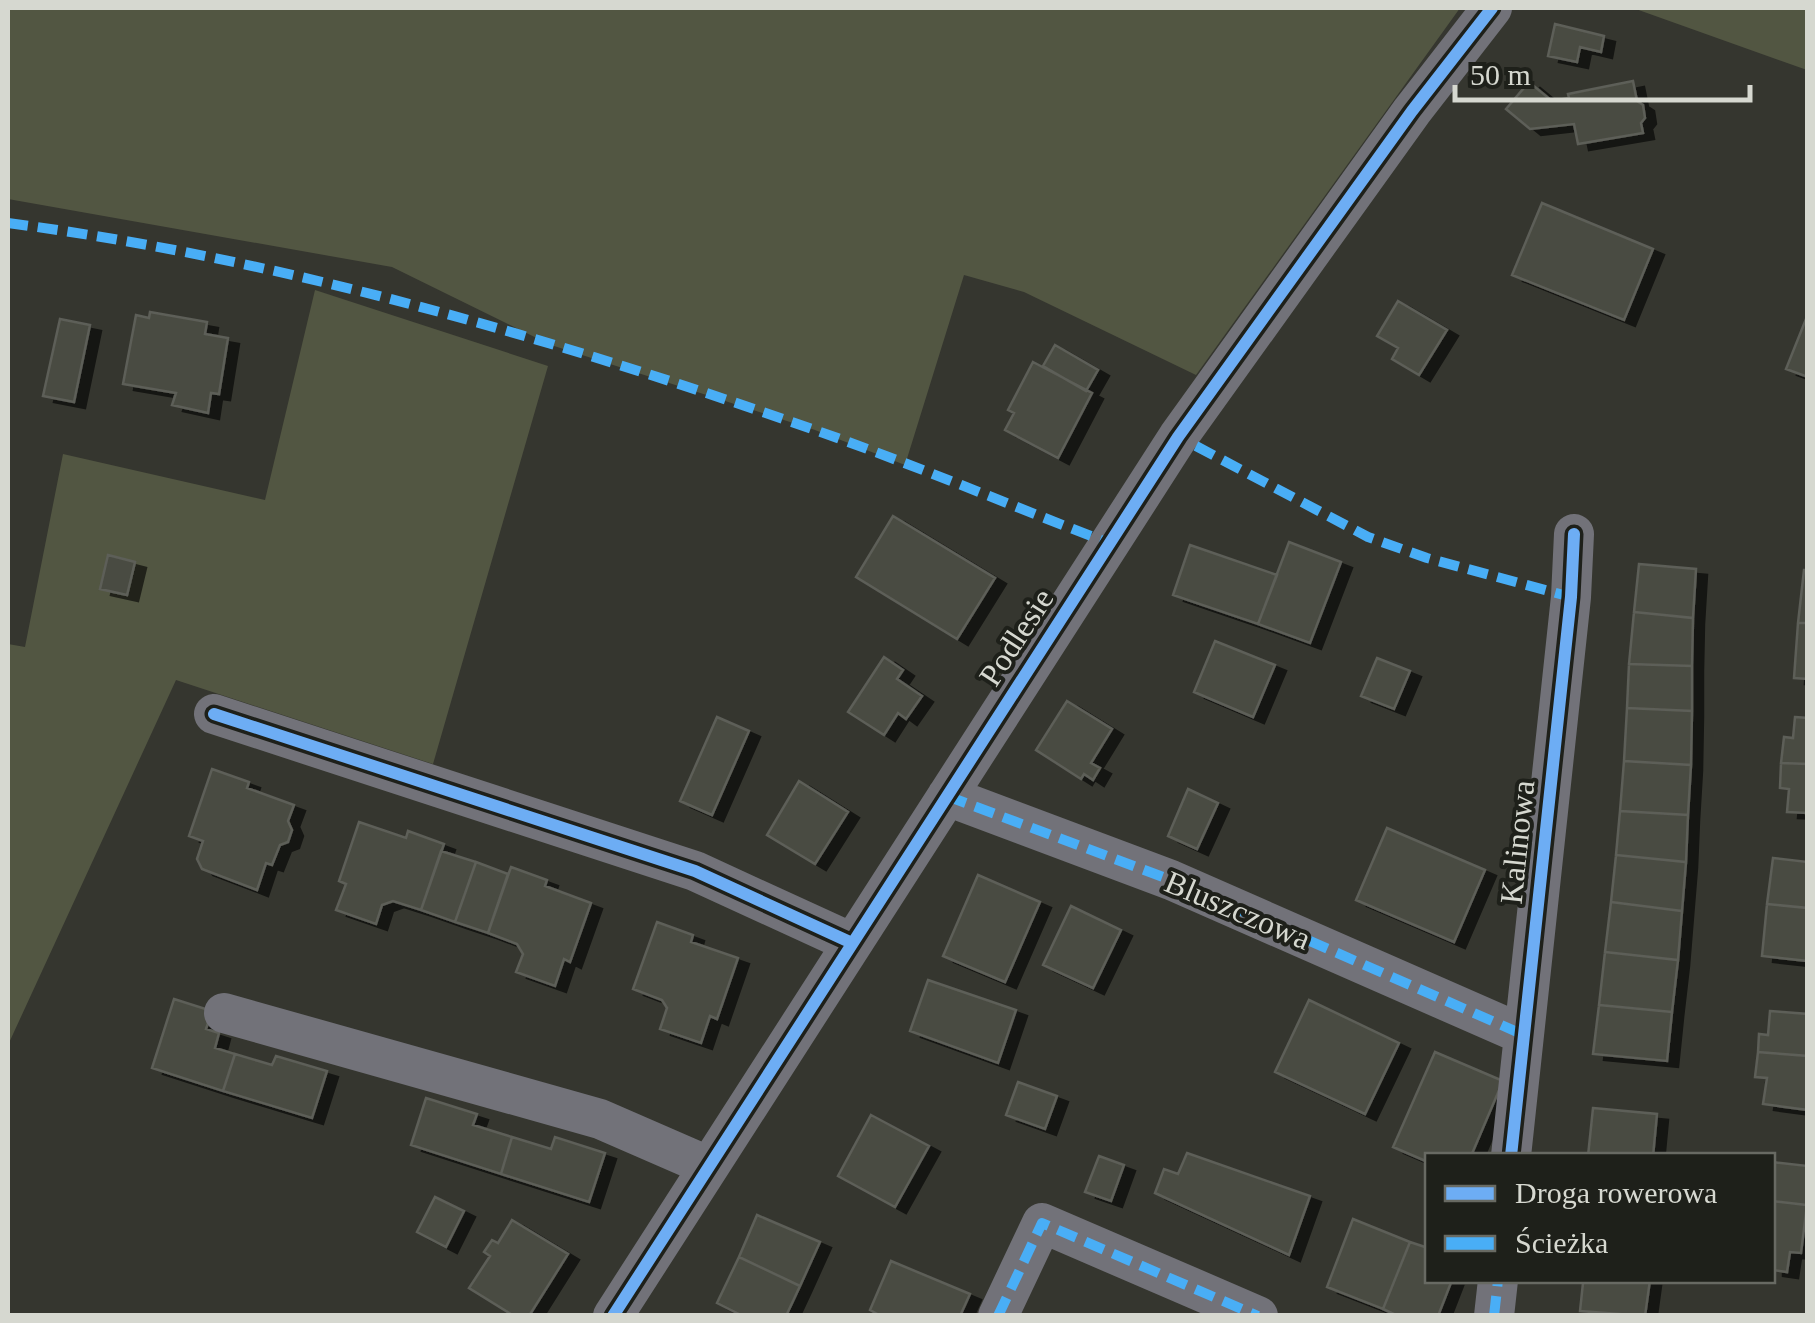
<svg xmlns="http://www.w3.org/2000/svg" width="1815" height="1323" font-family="'Times New Roman',serif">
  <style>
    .green { fill: #525642 }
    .building { fill: #4a4c42; stroke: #5d5e58; stroke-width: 2.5; filter: url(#shadow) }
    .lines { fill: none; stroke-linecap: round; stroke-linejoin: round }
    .street { stroke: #727279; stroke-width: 40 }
    .quiet { stroke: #49aef6; stroke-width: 10; stroke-dasharray: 20 10; stroke-linecap: butt }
    .cycleway-casing { stroke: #1e201a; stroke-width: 19 }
    .cycleway { stroke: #6dadf4; stroke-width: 12 }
    .labels { text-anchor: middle; stroke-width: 8; stroke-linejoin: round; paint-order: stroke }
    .street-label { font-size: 32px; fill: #d6d8d0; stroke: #1e201a }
  </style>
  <defs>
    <filter id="shadow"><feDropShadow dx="11" dy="6" stdDeviation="0" flood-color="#0009"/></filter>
  </defs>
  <rect width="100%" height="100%" fill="#35362f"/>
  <!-- green -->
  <path class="green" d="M8,8h1452l-264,367 -172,-83 -60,-17 -59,190 -90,-35 -264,-85 -159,-78 -384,-68z
    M1633,8h174v62z
    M315,290l233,76 -115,398 -257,-84 -168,365v-401l17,3 38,-193 202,46z"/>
  <!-- building -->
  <path class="building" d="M1555,24l49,12 -3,16 -21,-5 -3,15 -29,-6z
    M1633,81l4,20 6,4 2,13 -4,5 2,10 -65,11 -4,-20 -44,5 -24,-20 23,-27 23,19 17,-3 -1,-4z
    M1542,203l111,46 -29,71 -112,-45z
    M1398,301l49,29 -28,45 -27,-16 6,-11 -21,-12z
    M150,312l57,10 -2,12 23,4 -9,56 -8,-1 -3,20 -36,-8 4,-12 -53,-9 13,-69 13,3z
    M1808,314v63l-22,-8z
    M60,319l30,6 -16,77 -31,-6z
    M1055,345l43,25 -12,21 -43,-25z
    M1033,362l59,31 -34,65 -53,-28 9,-17 -6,-3z
    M893,516l102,62 -38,61 -101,-62z
    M1289,542l52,20 -31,81 -52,-19z
    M1190,545l87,30 -19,49 -85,-29z
    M108,555l27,7 -8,33 -27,-6z
    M1639,564l57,5 -3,49 -59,-6z
    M1804,570h4v53h-10z
    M1634,612l59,6 -1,48 -63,-2z
    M1798,623h10v56l-14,-1z
    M1215,641l60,24 -22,52 -59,-25z
    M884,657l19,13 -6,9 25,17 -16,23 -8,-6 -14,22 -36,-23z
    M1377,658l33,13 -16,38 -33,-13z
    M1629,664l63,2v45l-65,-3z
    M1067,701l45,28 -21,34 9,5 -7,12 -9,-6 -3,5 -45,-29z
    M1627,708l65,3 -1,54 -67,-4z
    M717,717l32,14 -37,84 -32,-14z
    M1795,717l13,1v46l-27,-1 3,-26 9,1z
    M1624,761l67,4 -3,50 -68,-4z
    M1781,763l27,1v49l-21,-1 2,-23 -9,-1z
    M212,769l37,13 -2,6 47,17 -6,16 4,9 -4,12 -8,3 -8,20 -6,-2 -9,27 -55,-21 -5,-10 6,-18 -14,-5z
    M799,781l49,31 -33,52 -48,-29z
    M1188,789l30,14 -21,46 -29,-13z
    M1620,811l68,4 -2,47 -70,-7z
    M359,822l47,16 2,-7 36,13 -23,66 -28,-9 -11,4 -6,19 -40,-14 10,-26 -7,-3z
    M1387,828l98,42 -31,72 -98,-42z
    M441,851l35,11 -21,60 -34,-12z
    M1616,855l70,7 -4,49 -71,-9z
    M1773,858l35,4v46l-41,-4z
    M476,862l32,12 -20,59 -33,-11z
    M511,867l36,13 -2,6 46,17 -21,59 -6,-3 -9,27 -39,-14 7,-18 -6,-10 -29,-11z
    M978,875l62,27 -35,80 -62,-26z
    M1611,902l71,9 -4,49 -73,-8z
    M1767,904l41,4v53l-46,-5z
    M1071,906l50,24 -28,58 -50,-23z
    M657,922l36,13 -2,7 47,16 -21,61 -7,-3 -9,27 -41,-14 7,-21 -5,-8 -29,-11z
    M1605,952l73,8 -6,52 -73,-7z
    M928,980l88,30 -18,53 -88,-32z
    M174,999l38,12 -6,18 13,4 -4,15 20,6 -12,37 -71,-23z
    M1309,1000l90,43 -34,71 -90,-42z
    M1599,1005l73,7 -5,49 -74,-7z
    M1770,1011l38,3v42l-50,-4 1,-18 9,1z
    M1435,1052l68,29 -32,75h-43v6l-35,-15z
    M1758,1052l50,4v54l-45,-6 4,-26 -12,-1z
    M235,1054l37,11 4,-9 51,15 -15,47 -89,-27z
    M1018,1082l39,14 -12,33 -39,-14z
    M426,1098l51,16 -4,11 39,12 -11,37 -90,-29z
    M1593,1108l64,6 -4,42h-65z
    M871,1115l58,31 -34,61 -57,-31z
    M512,1137l39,12 4,-12 50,16 -16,49 -88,-28z
    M1187,1153l123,43 -21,59 -134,-62 9,-24 14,5z
    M1099,1156l25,9 -13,36 -26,-9z
    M1772,1162l36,4 -1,39 -35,-4z
    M435,1197l29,14 -18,36 -29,-15z
    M1772,1201l35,4 -6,48 -11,-1 -3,20 -15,-2z
    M757,1215l63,27 -20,44 -61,-29z
    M1353,1219l57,23 -27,67 -56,-22z
    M512,1220l56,34 -39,62h-15l-45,-28 21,-32 -6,-4 8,-12 6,3z
    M1410,1242l18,6v32h24l-14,36h-40l-15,-7z
    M739,1257l61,29 -14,30h-43l-26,-13z
    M891,1261l79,33 -10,22h-79l-11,-6z
    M1574,1280h76l-5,36 -65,-5 3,-28z"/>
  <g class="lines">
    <!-- street -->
    <path class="street" d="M214,714l481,157 157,72
      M947,796l224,84 353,155
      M224,1013l376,106 108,47
      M1511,1156l60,-559 3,-63
      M613,1316l565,-879 234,-326 80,-103
      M998,1316l44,-93 216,93
      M1494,1316l4,-36"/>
    <!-- quiet -->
    <path class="quiet" d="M8,223c274,36 543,115 804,206 100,35 198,76 297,114
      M1196,446l172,91 59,21 144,39
      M947,796l224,84 353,155
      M998,1316l44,-93 216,93
      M1494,1316l4,-36"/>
    <defs>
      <path id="cycleway" d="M214,714l481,157 157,72
        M1511,1156l60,-559 3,-63
        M613,1316l565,-879 234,-326 80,-103"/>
    </defs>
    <!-- cycleway casing -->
    <use href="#cycleway" class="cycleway-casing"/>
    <!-- cycleway -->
    <use href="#cycleway" class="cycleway"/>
  </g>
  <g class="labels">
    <!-- street labels -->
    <g class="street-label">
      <text transform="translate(1016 637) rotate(-57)" y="11">Podlesie</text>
      <text transform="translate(1517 842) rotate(-84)" y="11">Kalinowa</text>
      <text transform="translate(1238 910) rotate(23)" y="11">Bluszczowa</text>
    </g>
  </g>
  <!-- border -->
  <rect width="1815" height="1323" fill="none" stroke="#d6d8d0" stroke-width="20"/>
  <!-- legend -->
  <rect x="1425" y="1153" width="350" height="130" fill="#1e201a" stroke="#686a63" stroke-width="2.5"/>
  <rect x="1445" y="1186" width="50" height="15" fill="#6dadf4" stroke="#686a63" stroke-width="2.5"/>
  <text x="1515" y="1203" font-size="30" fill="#d6d8d0">Droga rowerowa</text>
  <rect x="1445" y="1236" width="50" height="15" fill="#49aef6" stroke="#686a63" stroke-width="2.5"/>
  <text x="1515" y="1253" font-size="30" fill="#d6d8d0">Ścieżka</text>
  <!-- scale -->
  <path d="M1455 85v15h295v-15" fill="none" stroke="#d6d8d0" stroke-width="5"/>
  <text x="1470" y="85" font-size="30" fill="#d6d8d0" stroke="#1e201a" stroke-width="8" paint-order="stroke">50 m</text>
</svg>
